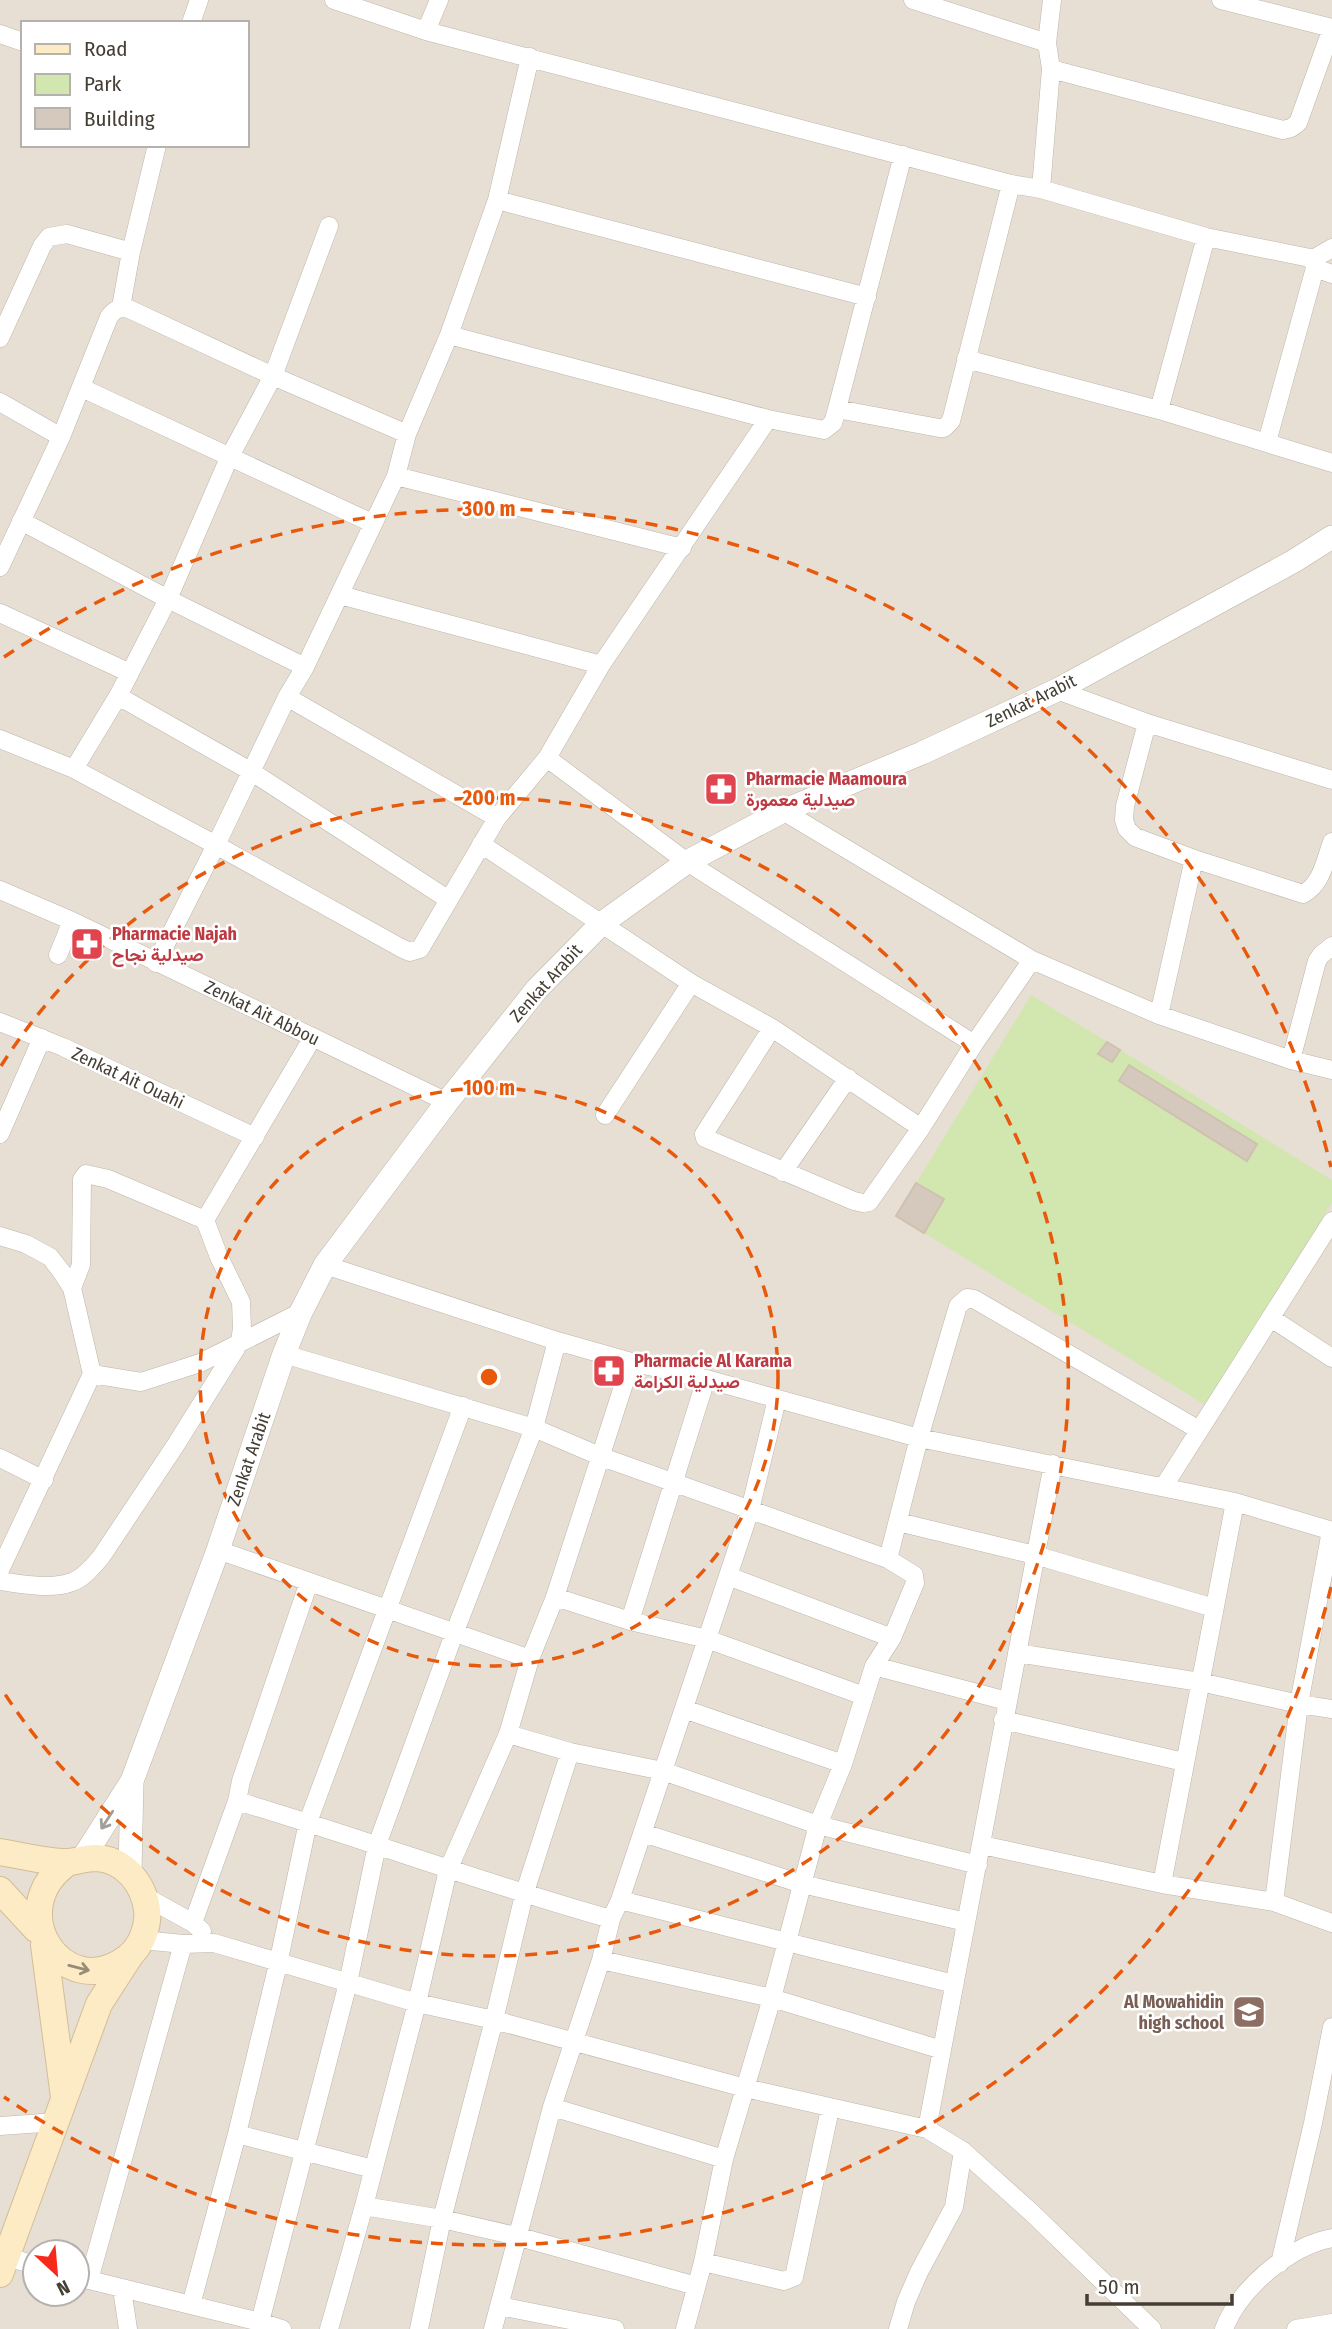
<svg xmlns="http://www.w3.org/2000/svg" width="1332" height="2329" font-family="'Fira Sans Condensed',Vazirmatn,sans-serif">
  <style>
    .residential { fill: #e7dfd4; fill-rule: evenodd }
    .green { fill: #d2e6af }
    .building { fill: #d4c9bc; stroke: #cfc0af; stroke-width: 2 }
    .lines { fill: none; stroke-linecap: round; stroke-linejoin: round }
    .minor-casing { stroke: #beb5a9; stroke-width: 19 }
    .tertiary-casing { stroke: #beb5a9; stroke-width: 24 }
    .secondary-casing { stroke: #d2bd97; stroke-width: 28 }
    .minor { stroke: #fff; stroke-width: 18 }
    .tertiary { stroke: #fff; stroke-width: 23 }
    .secondary { stroke: #fdebc5; stroke-width: 26 }
    .oneway { stroke: #a29e9a }
    .oneway2 { stroke: #988c76 }
    .ring { fill: none; stroke: #e8590c; stroke-width: 3.5; stroke-dasharray: 12 9 }
    .labels { text-anchor: middle; stroke-width: 5; stroke-linejoin: round; paint-order: stroke }
    .street-label { font-size: 18px; fill: #453e35; stroke: #fff }
    .health-label { font-size: 18px; font-weight: bold; fill: #be3a42; stroke: #fff; text-anchor: start }
    .education-label { font-size: 18px; font-weight: bold; fill: #785e54; stroke: #fff; text-anchor: end }
    .centre { fill: #e8590c; stroke: #fff; stroke-width: 3.5 }
    .ring-label { font-size: 21px; text-anchor: middle; font-weight: bold; fill: #e8590c; stroke: #fff; stroke-width: 5; stroke-linejoin: round; paint-order: stroke }
  </style>
  <rect width="100%" height="100%" fill="#f3eee6"/>
  <!-- residential -->
  <path class="residential" d="M0,0h1332v2329h-1332zM23,23h224v122h-224zM35,2252h42v42h-42z"/>
  <!-- green -->
  <path class="green" d="M1031,995l301,185v22l-125,204 -311,-190z"/>
  <!-- building -->
  <path class="building" d="M1107,1042l13,8 -8,12 -14,-8z
    M1129,1065l128,79 -10,17 -128,-80z
    M916,1183l28,16 -20,34 -28,-17z"/>
  <g class="lines">
    <defs>
      <path id="minor" d="M334,0l92,31 585,153 30,5 165,48 104,21 3,2 2,8 17,6
        M913,0l134,43
        M1221,0l111,28
        M191,23l8,-23
        M426,31l13,-31
        M0,34l23,8
        M1051,69l232,61 8,-2 7,-5 34,-95
        M1041,189l10,-120 -4,-26 5,-43
        M497,200l370,97
        M1313,259l19,-11
        M121,307l10,-55 26,-107
        M449,335l319,84 56,11 9,-7 4,-14 66,-254
        M0,338l42,-92 7,-9 18,-3 64,18
        M966,359l193,51 173,53
        M82,388l290,135
        M0,402l61,35
        M837,409l102,19h5l7,-7 60,-237
        M1159,410l47,-173
        M1267,442l48,-174
        M396,476l286,72
        M21,521l147,78 137,68
        M0,567l61,-130 48,-120c6,-8 10,-10 20,-8l144,67 134,58
        M340,595l261,70
        M0,613l130,60
        M1057,690l90,33 185,57
        M118,696l134,76 197,128
        M287,697l210,121
        M1147,723l-22,83 -1,14 3,9 8,8 59,22 109,35c19,-10 22,-33 29,-52
        M0,739l74,30 142,76 185,103 9,4 10,-3 77,-131 50,-60 54,-93 167,-246
        M547,758l140,104 287,182
        M74,769l44,-73 50,-97 61,-141 44,-82 56,-150
        M783,811l249,149 127,55 132,45 41,10
        M481,844l210,139 81,45 149,100
        M0,890l72,31 375,181
        M58,955l14,-34
        M156,963l60,-118 71,-148 18,-30 91,-191 11,-42 42,-99 48,-135 33,-143
        M1159,1015l35,-156
        M0,1022l63,25 192,90
        M772,1028l-68,106 1,4 149,63 9,2 6,-1 52,-74 53,-84 58,-84
        M1291,1060l26,-99 4,-6 11,-9
        M605,1115l86,-132
        M0,1134l42,-96
        M783,1172l65,-94
        M205,1220l108,-183
        M0,1236l26,8 24,13 11,14 11,17 20,86 -92,196
        M325,1265l232,76 74,21 75,17 213,59 316,64 97,29
        M1271,1318l61,40
        M284,1354l250,74 68,29 286,102
        M92,1374l49,8 59,-19 101,-51
        M0,1458l44,22
        M1164,1486l168,-265
        M898,1522l137,33 179,53
        M218,1550l312,109
        M728,1576l164,62
        M0,1581c22,3 51,9 72,1 12,-4 21,-16 29,-25l74,-111 65,-104 2,-14 -1,-26 -22,-45 -14,-37 -97,-41 -22,-5 -4,5 -1,86 -9,23
        M309,1582l-68,199 -4,20c125,37 248,83 374,118
        M555,1597l75,24 77,18 157,57
        M630,1621l76,-242
        M1017,1653l183,29 99,22 33,5
        M874,1666l133,35
        M684,1709l159,55
        M1003,1720l181,42
        M508,1734l62,18 93,19 155,54 160,40
        M643,1833l159,51 164,38
        M982,1845l180,39 112,18 58,21
        M1162,1884l73,-382
        M146,1897l47,26 9,8
        M620,1900l334,84
        M1274,1902l25,-198 32,-173
        M193,1923l44,-122
        M142,1940l41,4 31,-1 203,60 77,17 251,68 182,41 36,22 68,61 121,117
        M601,1960l171,38 170,52
        M552,2107l172,52
        M0,2126l56,-4
        M927,2129c42,-221 83,-443 126,-665
        M237,2134l136,35
        M364,2206l78,13 74,17 180,50
        M7,2257l28,8
        M703,2262l81,19 10,-4 36,-168
        M1280,2263l33,-140 19,-96
        M77,2277l183,45 22,7
        M89,2280l94,-336
        M122,2289l6,40
        M191,2305l46,-171 41,-170 30,-142 155,-416
        M500,2306l115,23
        M260,2322l88,-339 29,-138 77,-211 80,-206 23,-87
        M329,2329l35,-123 53,-203 31,-133 60,-136 22,-75 25,-62 76,-235
        M419,2329l23,-110 52,-199 30,-125 46,-143
        M493,2329l59,-222 49,-147 10,-41 9,-19 130,-390 27,-111
        M685,2329l18,-67 21,-103 48,-161 46,-173 25,-61 31,-98 18,-28 23,-55 -1,-8 -26,-16 31,-121 39,-132 9,-8 7,1 225,131
        M898,2329l8,-27 13,-30 35,-65 9,-56
        M1224,2329c15,-40 65,-83 108,-91
        M1296,2329l36,-6"/>
      <path id="tertiary" d="M83,1858l49,-77 86,-231 66,-196 17,-42 24,-47 122,-163 90,-113 64,-65 86,-62 96,-51 139,-58 135,-63 237,-129 38,-24
        M130,1872l2,-91"/>
      <path id="secondary" d="M0,1852c19,3 51,11 69,10 9,-1 17,-4 27,-4 28,1 48,26 51,52 2,17 -6,37 -20,48 -64,48 -127,-50 -58,-96
        M0,1890l36,39
        M44,1945l20,152
        M0,2274l99,-270 31,-48"/>
    </defs>
    <!-- minor casing -->
    <use href="#minor" class="minor-casing"/>
    <!-- tertiary casing -->
    <use href="#tertiary" class="tertiary-casing"/>
    <!-- secondary casing -->
    <use href="#secondary" class="secondary-casing"/>
    <!-- minor -->
    <use href="#minor" class="minor"/>
    <!-- tertiary -->
    <use href="#tertiary" class="tertiary"/>
    <!-- secondary -->
    <use href="#secondary" class="secondary"/>
  </g>
  <!-- one-way arrows -->
  <defs><path id="oneway-shaft" d="M-6 0H5M1.5-3L5.5 0L1.5 3" fill="none" stroke-width="1.6" stroke-linecap="round" stroke-linejoin="round" transform="scale(1.75)"/></defs>
  <use class="oneway" href="#oneway-shaft" transform="translate(107 1820) rotate(123)"/>
  <use class="oneway2" href="#oneway-shaft" transform="translate(79 1968) rotate(14)"/>
  <!-- distance rings -->
  <g class="ring">
    <circle cx="489" cy="1377" r="289"/>
    <path d="M1 1066A579 579 0 1 1 1 1688"/>
    <path d="M1331 1587A868 868 0 0 1 4 2097M4 657A868 868 0 0 1 1331 1167"/>
  </g>
  <!-- icons -->
  <defs>
    <symbol id="pharmacy-square" viewBox="-11 -11 22 22"><rect x="-9" y="-9" width="18" height="18" rx="4" fill="#e0444e" stroke="#fff"/><path d="M-2-6h4v4h4v4h-4v4h-4v-4h-4v-4h4Z" fill="#fff"/></symbol>
    <symbol id="school-square" viewBox="-11 -11 22 22"><rect x="-9" y="-9" width="18" height="18" rx="4" fill="#8d6e63" stroke="#fff"/><path d="M0-5L7-2L0 1L-7-2ZM-4 1L0 2.5L4 1V4Q0 6-4 4Z" fill="#fff"/></symbol>
  </defs>
  <g fill-rule="evenodd">
    <use href="#pharmacy-square" x="702" y="770" width="38" height="38"/>
    <use href="#pharmacy-square" x="68" y="925" width="38" height="38"/>
    <use href="#pharmacy-square" x="590" y="1352" width="38" height="38"/>
    <use href="#school-square" x="1230" y="1993" width="38" height="38"/>
  </g>
  <g class="labels">
    <!-- street labels -->
    <g class="street-label">
      <text transform="translate(1031 701) rotate(-26)" y="6">Zenkat Arabit</text>
      <text transform="translate(546 983) rotate(-48)" y="6">Zenkat Arabit</text>
      <text transform="translate(262 1013) rotate(26)" y="6">Zenkat Ait Abbou</text>
      <text transform="translate(128 1078) rotate(25)" y="6">Zenkat Ait Ouahi</text>
      <text transform="translate(249 1459) rotate(-71)" y="6">Zenkat Arabit</text>
    </g>
    <!-- health labels -->
    <g class="health-label">
      <text x="746" y="785">Pharmacie Maamoura<tspan x="746" dy="21">صيدلية معمورة</tspan></text>
      <text x="112" y="940">Pharmacie Najah<tspan x="112" dy="21">صيدلية نجاح</tspan></text>
      <text x="634" y="1367">Pharmacie Al Karama<tspan x="634" dy="21">صيدلية الكرامة</tspan></text>
    </g>
    <!-- education labels -->
    <g class="education-label">
      <text x="1224" y="2008">Al Mowahidin<tspan x="1224" dy="21">high school</tspan></text>
    </g>
  </g>
  <circle cx="489" cy="1377" r="10" class="centre"/>
  <g class="ring-label">
    <text x="489" y="516">300 m</text>
    <text x="489" y="805">200 m</text>
    <text x="489" y="1095">100 m</text>
  </g>
  <!-- legend -->
  <rect x="21" y="21" width="228" height="126" fill="#ffffff" stroke="#b5b2ae" stroke-width="2"/>
  <rect x="35" y="44" width="35" height="10" fill="#fdebc5" stroke="#b5b2ae" stroke-width="2"/>
  <text x="84" y="56" font-size="21" fill="#453e35">Road</text>
  <rect x="35" y="74" width="35" height="21" fill="#d2e6af" stroke="#b5b2ae" stroke-width="2"/>
  <text x="84" y="91" font-size="21" fill="#453e35">Park</text>
  <rect x="35" y="108" width="35" height="21" fill="#d4c9bc" stroke="#b5b2ae" stroke-width="2"/>
  <text x="84" y="126" font-size="21" fill="#453e35">Building</text>
  <!-- north arrow -->
  <g transform="translate(56 2273) rotate(154)"><circle r="33" fill="#ffffff" stroke="#b5b2ae" stroke-width="2"/>
  <path d="M0-5L12 26L0 18L-12 26Z" fill="#f6291a"/>
  <text y="-10" font-size="19" font-weight="bold" text-anchor="middle" fill="#453e35">N</text>
  </g>
  <!-- scale -->
  <path d="M1087 2294v10h145v-10" fill="none" stroke="#453e35" stroke-width="3.5"/>
  <text x="1098" y="2294" font-size="21" fill="#453e35" stroke="#ffffff" stroke-width="5" paint-order="stroke">50 m</text>
</svg>
